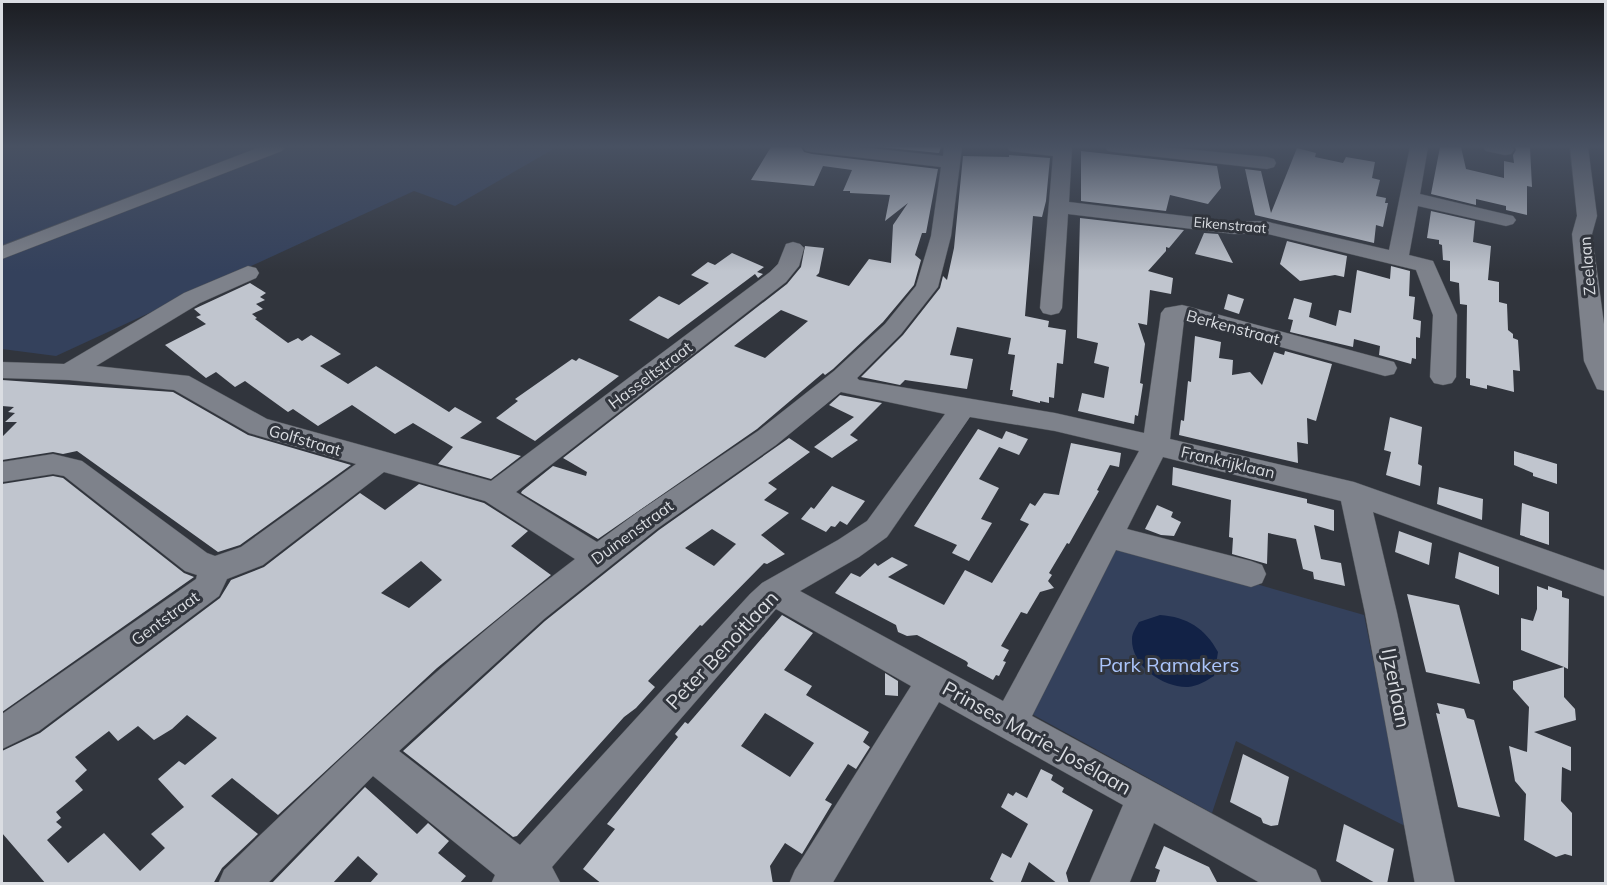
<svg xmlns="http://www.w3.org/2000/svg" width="1607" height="885" font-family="Mulish,sans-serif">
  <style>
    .green { fill: #34415c }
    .water { fill: #122246 }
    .building { fill: #c0c5ce; fill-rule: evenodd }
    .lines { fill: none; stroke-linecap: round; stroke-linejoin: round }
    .minor-casing { stroke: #4f5359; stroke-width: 1 }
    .minor { fill: #7e828b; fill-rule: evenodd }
    .labels { text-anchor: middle; stroke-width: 6; stroke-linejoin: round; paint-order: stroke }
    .far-street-label { font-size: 14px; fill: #dadde2; stroke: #31353d }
    .street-label { font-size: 16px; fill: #dadde2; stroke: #31353d }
    .near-street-label { font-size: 20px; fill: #dadde2; stroke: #31353d }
    .near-park-label { font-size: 20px; fill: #abc5fb; stroke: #31353d }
  </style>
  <rect width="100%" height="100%" fill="#31353d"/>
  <!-- green -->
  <path class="green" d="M2,147h555l-102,59 -41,-15 -358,165 -54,-7z
    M1117,544l247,71 43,212 -171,-86 -24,72 -182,-100z"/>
  <!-- water -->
  <path class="water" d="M1160,615c27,2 45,13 58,37l-4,24c-8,5 -16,10 -26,11 -24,1 -57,-21 -56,-48 0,-6 4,-12 7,-17z"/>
  <!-- building -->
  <path class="building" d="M771,147h30l3,5 8,2 126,15 -12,64h-4l-7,22 6,5 -7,25 -31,37 -50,47 -8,6 -2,-2 -66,56 -159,110 -77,-46 1,-2 31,-25 33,10 1,-4 -24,-14 224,-174 14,-17 4,-21 19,2 -5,25 -3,3 33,10 20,-27 22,4 2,-38 15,-22 -23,18 5,-26 -40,-2v-2h-7l9,-21 -29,-4 -9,20 -63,-6zM781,310l27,11 -43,37 -31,-12z
    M879,147h62l-2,6z
    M1440,147h21l5,22 38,9v-17l10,2 -1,-8 3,-5 -1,-3h15l2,40 -5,-1v29l-21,-5v-4l-30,-7v6l-45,-11z
    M1297,148l19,5 -1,4 28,6 3,-6 29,5 -3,16 8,2 -4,16 10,2 -1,5h3l-5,24 -7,-2 -2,18 -119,-28 -10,-46 16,2 10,42z
    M1081,151l136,15 4,22 -13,16 -38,-9 -4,16 -85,-10z
    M1009,155l41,3 -4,43 -4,16 -9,-1 -8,100 24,5 -1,6 18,3 -3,34 -6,-1 -3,35 -5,-1v6l-9,-2v2l-28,-7 1,-6h-3l5,-35 -7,-1 3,-16 -54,-11 -7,28 23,4 -6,30 -62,-9 -5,5 -39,-8 42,-42 37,-47 3,-12 4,4 7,-32 9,-92 46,1z
    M1431,211l44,10 -2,21 18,4 -3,34 11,2v20l8,2 1,26 5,4v4l5,2 2,31 -7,-1 1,22 -27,-7v4l-17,-4v-6l-4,-1 1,-73 -7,-1 -1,-21 -9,-2v-20l-7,-1 -1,-15 -3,-1v-4l-12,-2z
    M1080,218l104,12 -15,18 -3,-1v4l-18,20 25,7 -2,16 -21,-4 -3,35 -9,-2 7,21 -5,39 3,1 -5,32 -3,-1 -1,9 -56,-13 4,-18 22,5 5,-31 -15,-4 4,-20 -21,-5z
    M1204,233l14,1 15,29 -38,-9z
    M1287,241l60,15 -3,21 -9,-2 -35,6 -20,-17z
    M732,253l32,14 -7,5 6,2 -5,4 -3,-4 -87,65 -39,-19 30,-24 20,9 30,-22 -18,-8 17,-13 7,3z
    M1391,266l19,5 -1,25 6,1 -2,22 8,2 -1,17 -4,-1v22l-4,-1 -1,6 -32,-9 1,-9 -26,-7 -1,8 -63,-15 3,-12 -5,-1 6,-21 18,5 -3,14 27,9 3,-16 12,3 6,-43 33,9z
    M250,283l16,10 -6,4 5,3 -9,4 7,5 -11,5 5,4 -2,1 33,24 10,-5 4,3 9,-6 30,19 -21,12 28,18 28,-18 73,46 6,-5 27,15 -22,16 61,18 -30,23 -53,-15 15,-17 -40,-24 -18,11 -43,-29 -34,21 -25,-17 -5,3 -43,-31 -10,6 -19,-15 -10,6 -41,-33 41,-21 -10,-7 5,-2 -7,-6z
    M1228,294l16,5 -5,15 -15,-5z
    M1195,336l26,6 -2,16 14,2 -1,15 18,-3 12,13 12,-33 10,3 1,-4 47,13 -16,57 -9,-3 1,26 -11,-2 1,21 -119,-28 2,-15 3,1 4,-40 3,1z
    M579,358l40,18 -84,65 -39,-23 22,-17 -3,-2 57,-40 4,2z
    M2,380l171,12 75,43 103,30 -111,80 -22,7 -141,-101 -14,3 -10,-2 -51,8v-23l15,-15h-12l10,-9 -7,-1 6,-5 -12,-1z
    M840,395l42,8 -32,32 8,5 -26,18 -18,-11 40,-30 -25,-12z
    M1390,417l32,10 -4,37 4,2 -2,20 -34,-11 5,-23 -7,-2z
    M978,429l24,10 4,-8 22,8 -9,16 -20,-8 -20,32 20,9 -18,31 11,4 -23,38 -17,-8 5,-8 -43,-19z
    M789,438l21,14 -42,31 9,6 -13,11 25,13 -28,22 24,19 -18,10 -3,-1 -62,63 -2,-1 -52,56 7,6 -19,21 -12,9 -107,119 -4,1 -110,-86 142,-130 114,-91zM712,529l24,15 -22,22 -29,-18z
    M1071,443l50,10 -2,14 -9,-2 -13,25 2,1 -30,53 -2,-1 -18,30 3,2 -4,6 6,7 -14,4 -13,22 -6,-2 -20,34 8,4 -6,11 3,1 -7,14 -3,-1 -3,5 -26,-14 1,-3 -2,-2 -49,-26 -10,1 -9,-4 -2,-7 -61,-32 16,-20 9,4 15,-14 3,3 14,-9 16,8 -20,12 56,28 21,-35 27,13 37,-59 -9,-4 10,-17 5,3 9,-13 15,2z
    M1514,451l43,13v20l-24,-8v-3l-19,-8z
    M1173,467l134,32v4l27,7v21l-20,-6 7,34 20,4 4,23 -31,-7 -1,-7 -10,-3 -7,-30 -28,-6 -1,31 -35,-10 1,-16 -4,-1 2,-37 -59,-15z
    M53,476l10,2 121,95 10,4 -192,135v-228z
    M419,484l65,19 44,28 -17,15 40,29 -114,93 -159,147 -46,-37 -21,18 47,38 -36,34 -9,16h-167l-44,-51v-82l38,-18 180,-135 11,-18 33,-13 96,-74 25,17zM421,561l21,19 -33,28 -28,-15zM187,715l30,23 -32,27 -6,-4 -21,18 26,28 -33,27 14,14 -25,23 -36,-38 -36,30 -21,-23 15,-13 -6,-5 5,-4 -5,-6 27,-22 -8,-9 12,-11 -12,-13 34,-26 9,10 20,-15 16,14 18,-11z
    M832,486l33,15 -18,24 -7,-4 -5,6 -4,-1 -5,6 -25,-13 10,-12 3,2z
    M1439,487l44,12 -1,21 -45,-16z
    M1522,503l27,9v33l-29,-10z
    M1157,505l16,7 -2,5 10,5 -7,14 -13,-1 -16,-6z
    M1399,531l33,12 -3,22 -34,-13z
    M1459,552l40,15v28l-44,-17z
    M1537,586l11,4v-4l14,5v6l7,2 -1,70 -4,-2v30l11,12 1,11 -42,12 37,15v24l-9,-4 -1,34 11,12v43l-7,-2 -9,3 -32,-17 2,-46 -11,-13 -6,-35 18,6 2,-45 -16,-18v-8l51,-14 -43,-17v-32l12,3 4,-12z
    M1407,594l52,11 21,79 -54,-12z
    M782,615l31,18 -29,37 28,16 -6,9 63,37 -6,10 7,5 -14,22 -8,-5 -23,36 7,4 -30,50 -17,-11 -15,23 3,18h-171l-19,-15 32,-40 -8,-5 71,-87 -3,-3 10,-12 3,2zM765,713l49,30 -24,34 -49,-31z
    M885,673l13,8v15l-13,-1z
    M1437,703l27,6 3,9 7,2 26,97 -42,-10 -22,-94 4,1z
    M1243,754l46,23 -11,48 -7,1 -8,-3 -2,-5 -31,-16z
    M1041,769l12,6 -2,5 13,8 -2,4 31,18 -27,63 3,11h-11l-29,-22 -9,22h-23l-7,-5 12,-26 9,5 17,-34 -27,-17 7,-14 5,3 3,-4 11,6z
    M365,787l52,47 11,-11 21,18 -11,12 28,23 -7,8h-90l9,-10 -20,-18 -26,28h-61z
    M1344,824l50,25 -7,35h-10l-41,-23z
    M1164,846l45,21 9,17h-63l5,-14 -5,-2z"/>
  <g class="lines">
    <defs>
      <path id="minor" d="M260,147h25l-3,4 -280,108v-13z
        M803,147h56l84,9 1,-9h18l-11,89 -13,51 -37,47 -44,44 2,2 196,33 89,20 17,-120 4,-5 17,-3 8,2 204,55 3,6 -3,6 -9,2 -201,-56 -14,119 184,43 252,89v26l-233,-85 24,101 58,271h-40l-50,-271 -24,-112 -178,-44 -36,72 124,32 11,4 4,9 -4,9 -11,4 -135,-37 -84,166 284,154 6,14h-60l-108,-61 -25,61h-40l34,-79 -184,-103 -107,182h-43l6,-14 116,-184 -135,-77 -224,258 9,17h-70l4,-9 -122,-99 -106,108h-49l6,-14c113,-109 226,-217 351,-311l-90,-58 -101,-29 -121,93 -36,14 -8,17 -180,135 -37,18v-35l194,-135 1,-4 -12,-4 -121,-95 -11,-2 -51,8v-20l51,-8 29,7 125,92 8,3 26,-9 115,-83 -107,-31 -75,-43 -105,-10 -67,-2v-16l62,2 120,-71 64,-27 8,2 3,5 -3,5 -56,25 -104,63 93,10 78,43 224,62 279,-209 8,-8 8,-20 7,-2 7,2 4,4 -5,18 -13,16 -270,210 81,50 41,-30 120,-81 76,-60 51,-47 31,-38 15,-50 10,-69 -129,-15 -6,-1zM841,392l104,22 -78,107 -29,19 -76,43 -12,11 -230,251 -121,-94 145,-132 114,-91 118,-83zM970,417l85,14 84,20 -136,250 -203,-110 59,-34 28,-20z
        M1007,147h65l-3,55 165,20 30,-1 125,29 21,-103h18l-8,47 93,22 3,4 -3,4 -7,2 -88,-20 -9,49 24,6 24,54 -1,62 -4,6 -9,2 -9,-2 -4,-6 3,-62 -17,-45 -152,-37 -30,1 -166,-20 -6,94 -3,5 -8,2 -8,-2 -3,-5 13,-152 -43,-5z
        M1105,147h60l102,10 7,2 2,4 -2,4 -7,2 -153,-17 -6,-1z
        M1483,147h29l2,3 -3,4 -6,1 -19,-4z
        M1570,147h18l9,69 -5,18 14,105v52l-9,-2 -13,-28 -12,-127 5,-18z"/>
    </defs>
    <!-- minor casing -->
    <use href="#minor" class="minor-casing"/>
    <!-- minor -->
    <use href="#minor" class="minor"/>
  </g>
  <!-- sky -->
  <linearGradient id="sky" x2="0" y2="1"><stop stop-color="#1b1d22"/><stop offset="0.54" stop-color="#485162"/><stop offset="1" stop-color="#485162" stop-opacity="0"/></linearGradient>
  <rect width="1607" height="271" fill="url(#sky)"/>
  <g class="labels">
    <!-- far-street labels -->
    <g class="far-street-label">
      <text transform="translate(1230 225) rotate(5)" y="5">Eikenstraat</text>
    </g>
    <!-- street labels -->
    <g class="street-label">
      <text transform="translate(1587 266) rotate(-95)" y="6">Zeelaan</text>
      <text transform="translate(1233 327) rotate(15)" y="6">Berkenstraat</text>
      <text transform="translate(650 375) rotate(-37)" y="6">Hasseltstraat</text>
      <text transform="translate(305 440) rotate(16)" y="6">Golfstraat</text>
      <text transform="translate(1228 462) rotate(13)" y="6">Frankrijklaan</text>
      <text transform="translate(632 532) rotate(-36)" y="6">Duinenstraat</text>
      <text transform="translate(165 618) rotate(-36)" y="6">Gentstraat</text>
    </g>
    <!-- near-street labels -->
    <g class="near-street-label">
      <text transform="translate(722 650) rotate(-47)" y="7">Peter Benoitlaan</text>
      <text transform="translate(1396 688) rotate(79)" y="7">IJzerlaan</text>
      <text transform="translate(1037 738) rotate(29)" y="7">Prinses Marie-Josélaan</text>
    </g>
    <!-- near-park labels -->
    <g class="near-park-label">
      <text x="1169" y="672">Park Ramakers</text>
    </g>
  </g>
  <!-- border -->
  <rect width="1607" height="885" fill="none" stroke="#dadde2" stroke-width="6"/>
</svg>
